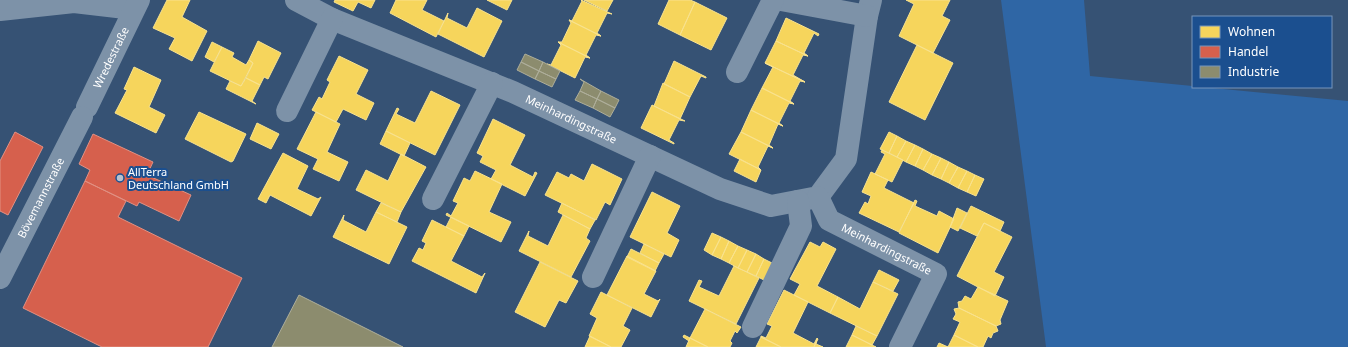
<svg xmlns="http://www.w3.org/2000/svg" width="1348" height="347" font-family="'Noto Sans',sans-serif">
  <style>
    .green { fill: #2f66a5 }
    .homes { fill: #f6d55c; stroke: #f9e28d }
    .shops { fill: #d6604d; stroke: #e29082 }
    .industry { fill: #8c8c6e; stroke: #aeae9a }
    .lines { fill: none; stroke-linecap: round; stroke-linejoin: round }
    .minor { stroke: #7d92a8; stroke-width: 22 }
    .poi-dot { fill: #b9c2ce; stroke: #1b4f8f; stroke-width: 1.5 }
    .labels { text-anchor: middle; stroke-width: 4; stroke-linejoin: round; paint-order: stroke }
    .street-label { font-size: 11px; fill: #fff; stroke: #1b4f8f }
    .poi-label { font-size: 11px; fill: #fff; stroke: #1b4f8f; text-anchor: start }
  </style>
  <rect width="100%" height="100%" fill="#365274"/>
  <!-- green -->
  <path class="green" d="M1001,0h83l6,76 258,25v246h-302z"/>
  <!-- homes -->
  <path class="homes" d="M167,0h23l-8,17 25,14 -15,30 -23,-12 6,-11 -22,-10z
    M335,0h40l-4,8 -13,-6 -5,9 -19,-9z
    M396,0h31l-5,10 22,11 -8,16 -46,-24z
    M487,0h25l-5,10z
    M581,0l31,14 -5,-1 -10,20 4,3 -32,-16 3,1 10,-20z
    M584,0h29l-6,11z
    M669,0h21l5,2 -15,33 -22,-11z
    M906,0h44l-8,16 8,4 -17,33 -34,-17 15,-32z
    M695,2l32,16 -16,32 -31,-15z
    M477,8l25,13 -18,36 -46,-23 10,-21 -1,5 20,10z
    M786,18l33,16 -1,2 -4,-3 -10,20 4,3 -32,-15z
    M569,20l32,16 -5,-1 -10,20 4,3 -32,-16h4l9,-19z
    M258,41l23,12 -13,26 -4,-2 -4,8 -14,-7 7,-15 -4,-3z
    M776,41l32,15 -5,-1 -10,20 12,7 -40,-19z
    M212,42l10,5 -8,15 -9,-5z
    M558,42l32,16 -5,-1 -10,21 -28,-14 4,1 10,-20z
    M917,45l36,18 -28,57 -36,-18z
    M222,47l12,6 -2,4 14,8 3,-5 4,3 -12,23 -31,-15z
    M339,56l29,14 -12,24 18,9 -8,17 -23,-11 -7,13 -24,-12 7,-13 3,2 8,-17 -3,-2z
    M674,61l32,16v1l-5,-2 -11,21 -26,-13z
    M765,63l40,19 -5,-1 -10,20 4,3 -32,-16 11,-21z
    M134,67l27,13 -12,27 16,8 -9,18 -41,-20 12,-23 -3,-1z
    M246,78l14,7 -8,16 4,3 -30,-15 4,-8 11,5z
    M663,83l27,14 -10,22 -26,-13z
    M762,88l32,16 -5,-1 -10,20 4,3 -32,-16z
    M431,91l29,14 -25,50 -49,-24 11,-23 2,1 -3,5 19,9z
    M652,105l33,16 -6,-1 -10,20 5,3v1l-33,-16z
    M751,110l32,16 -5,-2 -9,21 4,3 -32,-16z
    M199,112l47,22 -13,27 -2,1 -46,-23z
    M316,112l24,12 -13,28 21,10 -9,19 -26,-12 5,-10 -21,-10z
    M493,119l32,16 -15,30 23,12 2,-5 2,1 -12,23 -34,-17 5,-9 -16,-8 3,-6 -6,-3z
    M257,123l22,11 -8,15 -21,-10z
    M386,131l24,12 -6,13 -24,-12z
    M741,132l32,16 -5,-2 -10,21 3,3 -32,-16z
    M889,132l8,4 -8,17 -9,-4z
    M897,136l9,5 -9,16 -8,-4z
    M906,141l9,4 -9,17 -9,-5z
    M915,145l8,4 -8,17 -9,-4z
    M923,149l9,5 -9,16 -8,-4z
    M882,150l21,10 -11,22 -17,-8 10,-20 -4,-2z
    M283,153l25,13 -11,23 21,10 3,-2 -10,19 -41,-21 -4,8 -8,-4z
    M401,154l25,13 -25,45 -45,-22 10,-20 22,11z
    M932,154l9,4 -9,17 -9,-5z
    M941,158l8,4 -8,17 -9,-4z
    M740,159l21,11 -5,12 -22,-11z
    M949,162l9,5 -9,16 -8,-4z
    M592,164l30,15 -12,26 -5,-3 -9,18 -51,-25 12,-23 12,6 2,-4 13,7z
    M958,167l9,4 -9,17 -9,-5z
    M475,171l27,13 -13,28 22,10 -10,20 -55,-27 1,-2 4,3 7,-13 -5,-2 11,-23 6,3z
    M967,171l8,4 -8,17 -9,-4z
    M871,172l17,8 -4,8 30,15 -15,29 -40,-19 6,-11 3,2 3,-8 -9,-4z
    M975,175l9,4 -8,17 -9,-4z
    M652,192l28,14 -13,27 12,7 -8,17 -41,-20z
    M915,200l2,1 -2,5 22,10 2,-5 15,8 -16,34 -39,-20z
    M381,203l20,9 -4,10 -21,-10z
    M562,203l33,17 -5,9 -32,-17z
    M971,206l33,16 -4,9 -16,-8 -7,13 -17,-8z
    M957,208l10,5 -9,18 -8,-4z
    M376,212l31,15 -18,37 -56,-27 11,-22 -1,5 23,12z
    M563,215l27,14 -4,9 4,3 -19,36 -52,-26 10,-20 -1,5 20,10z
    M451,217l18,9 -5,10 -18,-9z
    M432,220l32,16 -13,25 31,16 3,-4 -9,20 -64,-32 7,-13 4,2 3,-7 -4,-2z
    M984,223l28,14 -18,35 10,5 -9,19 -38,-20z
    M712,233l9,4 -9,18 -8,-5z
    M721,237l8,4 -8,18 -9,-4z
    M729,241l9,5 -9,17 -8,-4z
    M810,242l10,5 3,-5 13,7 -19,37 21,11 -8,16 -36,-18 6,-11 -10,-5z
    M644,244l20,10 -5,9 -19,-10z
    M738,246l9,4 -9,18 -9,-5z
    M631,249l28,14 -4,8 -28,-14z
    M747,250l9,4 -9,18 -9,-4z
    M756,254l8,5 -8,17 -9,-4z
    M627,256l29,15 -12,23 14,7 2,-2 -9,18 -44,-22z
    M764,259l12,6 -8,17 -12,-6z
    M540,262l38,19 -12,22 -7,-3 -14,27 -30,-15z
    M734,266l25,12 -23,46 -47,-23 10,-21 3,1 -3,6 20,9z
    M879,270l20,10 -6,11 -20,-9z
    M873,282l25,12 -21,42 -47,-23 8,-16 22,12z
    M978,287l30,14 -8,19 1,4 -5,2 -37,-18 -1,-6 4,-1 3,-5 6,3z
    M784,290l24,12 -15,31 21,11 3,-6 1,1 -4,8h-33l-20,-10v-1l5,2 6,-12 -5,-2z
    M601,292l31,16 -9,18 7,4 -9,17h-10l-22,-11 8,-18 -7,-4z
    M959,308l37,18 2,5 -5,2 -2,5 -3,-2 -5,11h-5l-24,-12 6,-13 -7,-3 3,-5 -2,-5z
    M705,309l36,18 -4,6 -2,-2 -5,10 2,2 -2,4h-22l-18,-9z
    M856,326l21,10 -5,9 -20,-10z
    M684,335l6,3 -1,3 -6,-4z
    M852,335l24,12h-30z
    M954,335l24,12h-41l2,-4 9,4z
    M590,336l21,11h-26z
    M761,337l20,10h-25z
    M690,338l18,9h-22z
    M817,339l-1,5 7,3h-9z"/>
  <!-- shops -->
  <path class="shops" d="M15,132l28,15 -35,68 -8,-4v-50z
    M93,134l60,28 -6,13 44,20 -12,26 -40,-19 -2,4 -52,-25 5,-11 -11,-6z
    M85,181l41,20 -8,16 124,61 -34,69h-106l-79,-39z"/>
  <!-- industry -->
  <path class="industry" d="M525,54l18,8 -4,9 -18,-9z
    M521,62l18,9 -4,8 -18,-9z
    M543,62l17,9 -4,8 -17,-8z
    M539,71l17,8 -4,8 -17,-8z
    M580,79l21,12 -4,8 -17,-8 4,-9z
    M580,91l17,8 -4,9 -18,-8z
    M601,91l18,9 -4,8 -18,-9z
    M597,99l18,9 -5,9 -17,-9z
    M299,295l104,52h-131z"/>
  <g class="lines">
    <!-- minor -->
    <g class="minor">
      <path id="s1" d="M296,0l36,19 181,73 207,97 51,17 47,-9 28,-38 21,-143 4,-16"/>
      <path d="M781,0l86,16"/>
      <path d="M0,10l74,-8 60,7"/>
      <path d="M737,72l36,-72"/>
      <path id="s2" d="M87,107l52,-107"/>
      <path d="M287,111l45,-92"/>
      <path id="s3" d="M818,197l11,23 107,54 -36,73"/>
      <path d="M433,199l59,-116"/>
      <path d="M593,277l57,-121"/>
      <path id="s4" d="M0,278l82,-161"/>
      <path d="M753,327l48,-101 -3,-25"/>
    </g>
  </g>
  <!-- markers -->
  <circle class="poi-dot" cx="120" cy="178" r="4"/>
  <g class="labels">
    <!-- street labels -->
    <g class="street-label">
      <text dy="4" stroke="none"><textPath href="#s2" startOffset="55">Wredestraße</textPath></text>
      <text dy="4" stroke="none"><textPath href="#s1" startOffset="300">Meinhardingstraße</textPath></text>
      <text dy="4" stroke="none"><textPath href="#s4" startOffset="90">Bövemannstraße</textPath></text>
      <text dy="4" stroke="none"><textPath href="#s3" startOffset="90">Meinhardingstraße</textPath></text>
    </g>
    <!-- poi labels -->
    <g class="poi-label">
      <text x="128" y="176">AllTerra<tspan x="128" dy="13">Deutschland GmbH</tspan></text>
    </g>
  </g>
  <!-- legend -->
  <rect x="1192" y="16" width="140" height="72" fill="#1b4f8f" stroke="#7695bc"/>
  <rect x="1200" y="26" width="20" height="12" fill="#f6d55c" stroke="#7695bc"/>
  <text x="1228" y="36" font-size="12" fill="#ffffff">Wohnen</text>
  <rect x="1200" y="46" width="20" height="12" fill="#d6604d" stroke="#7695bc"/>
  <text x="1228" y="56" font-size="12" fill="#ffffff">Handel</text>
  <rect x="1200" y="66" width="20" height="12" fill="#8c8c6e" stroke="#7695bc"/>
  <text x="1228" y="76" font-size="12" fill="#ffffff">Industrie</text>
</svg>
